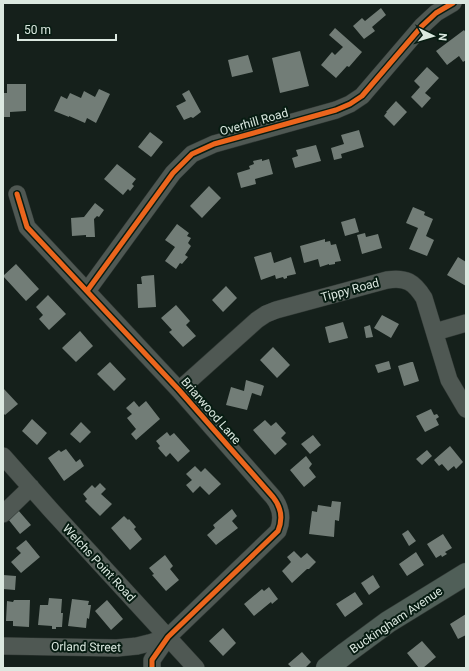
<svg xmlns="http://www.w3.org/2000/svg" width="469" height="671" font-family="Roboto,sans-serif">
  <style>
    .building { fill: #727d77 }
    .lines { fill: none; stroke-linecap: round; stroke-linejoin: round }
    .minor-casing { stroke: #313935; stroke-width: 18 }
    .major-casing { stroke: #313935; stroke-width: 23 }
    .minor { stroke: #4f5853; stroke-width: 17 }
    .major { stroke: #505f58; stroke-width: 22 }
    .cycleway-casing { stroke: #071c12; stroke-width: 8 }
    .cycleway { stroke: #eb651d; stroke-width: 5 }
    .labels { text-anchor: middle; stroke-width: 4; stroke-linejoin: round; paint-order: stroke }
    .street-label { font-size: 12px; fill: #dbe8e0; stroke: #071c12 }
  </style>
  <rect width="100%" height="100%" fill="#15201b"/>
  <!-- building -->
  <path class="building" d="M381,8l5,7 -14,12 3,4 -11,8 -11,-13 9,-8 3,3z
    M335,28l27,24 -13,15 -2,-1 -11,12 -15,-13 11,-13 3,3 8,-8 -14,-12z
    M464,30l2,3v27l-3,2 -4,-6 -12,9 -11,-14z
    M300,51l9,35 -29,7 -8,-35z
    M248,55l5,17 -21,5 -4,-17z
    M427,67l12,11 -14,15 6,5 -9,10 -11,-11 9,-10 -6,-6z
    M7,84h19v27l-16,1v5h-7v-24h4z
    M99,89l11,5 -14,29 -9,-5 -2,5 -16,-7v1l-15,-6 7,-15 6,3 3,-6 11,5 3,-7 11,6z
    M189,90l12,22 -8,6 -2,-1 -7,3 -8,-14 10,-5 -4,-7z
    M396,101l11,11 -13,14 -10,-10 3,-4h-1z
    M359,130l5,17 -23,7 1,4 -8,2 -3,-12 13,-4 -3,-9z
    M150,132l13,10 -11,14 -1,1 -13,-10z
    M316,145l5,16 -26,7 -3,-10 6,-2 -2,-6z
    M262,159v2l7,-2 4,15 -18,5 1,5 -15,4 -4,-15 13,-4 -1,-3 5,-2 -1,-3z
    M117,164l19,15 -4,5 2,2 -4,5 -2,-2 -5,6 -19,-16z
    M209,186l12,12 -19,20 -12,-12z
    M95,203l9,7 -5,7 -2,-1 -3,3 1,18h-9v-2l-14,1 -1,-18 13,-1z
    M413,207l12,5 -1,3 9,4 -7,17 8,4 -7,16 -18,-7 9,-21 -12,-5z
    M355,218l4,14 -14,4 -4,-14z
    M177,224l12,9 -2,3 4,2 -3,5 3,3 -6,9 3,2 -6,7 -2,-1 -4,6 -11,-8 10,-14 -10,-7z
    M365,233l1,4 12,-3 4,14 -20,6 -5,-19z
    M325,239v3l5,-1 1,4 5,-1 5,17 -6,1v2l-6,1v-1l-9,3 -2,-8 -14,4 -4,-17z
    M271,252l3,11 17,-6 5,17 -9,2v2l-3,1 -1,-2 -7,2 -1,-4 -14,5 -7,-23z
    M458,257l8,5v24l-19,-11z
    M16,264l23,25 -13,12 -23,-25z
    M154,275l2,32 -18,1 -1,-24h5l-1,-7 2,-1z
    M226,286l11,12 -14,14 -11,-12z
    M48,295l18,19 -17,16 -10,-11 4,-4 -7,-8z
    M176,305l14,16 -4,4 10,11 -13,11 -14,-15 3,-2 -11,-12z
    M382,315l17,9 -8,14 -17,-10z
    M343,322l5,16 -19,5 -4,-16z
    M370,325l3,12 -7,1 -2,-11z
    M80,331l13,15 -17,16 -14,-14z
    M273,347l17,18 -13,13 -17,-18z
    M389,361l2,8 -13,4 -3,-8z
    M110,362l16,17 -12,12 -17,-17z
    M411,362h2l6,19 -15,5 -6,-20z
    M246,380l16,5 2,1 -3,10 -9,-3 -5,17 -21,-5 5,-18 13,4z
    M3,388l15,16 -13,11 -2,-2z
    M134,401l5,6 7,-6 14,18 -24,21 -5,-6 5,-5 -9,-11 5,-4 -6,-6z
    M431,409l3,6 3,-1 2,3 -3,2 3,6 -14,7 -9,-16z
    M32,419l15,14 -10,12 -15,-14z
    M265,420l6,6 5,-4 10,11 -5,5 6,6 -12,11 -22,-25z
    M81,422l10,10 -11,11 -10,-9z
    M167,432l3,4 4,-3 16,18 -12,11 -8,-9 -4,4 -8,-9 2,-2 -4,-5z
    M313,435l8,10 -11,9 -9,-10z
    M450,446l13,16 -7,7 -2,-3 -6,5 -6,-7 -3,2 -5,-6z
    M66,449l10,13 4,-3 4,7 -20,15 -16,-23 11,-8 2,2z
    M427,450l5,6 -10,9 -6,-6z
    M306,456l6,8 -3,4 7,9 -12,10 -14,-17z
    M195,466l6,6 4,-4 16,16 -12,11 -9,-9 -7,7 -7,-8 6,-5 -6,-6z
    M100,483l6,6 -5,5 11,10 -12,12 -15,-15 2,-2 -4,-5 9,-9 3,3z
    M332,501l9,1 -2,19 -4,-1 -1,17 -25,-3 3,-23 5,1 1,-7 13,2z
    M232,509l5,7 -5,5 6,7 -22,17 -9,-10 8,-7 -2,-3z
    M18,510l13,15 -11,9 -12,-15z
    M124,516l4,4 1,-1 7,8 -2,2 8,10 -12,11 -19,-22z
    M408,530l8,11 -7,5 -7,-12z
    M443,534l9,14 -7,4 2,2 -5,3 -1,-2 -5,3 -9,-14z
    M26,540l14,17 -19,16 -10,-11 10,-9 -5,-5z
    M294,551l7,7 6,-5 9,9 -7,7h-2l-15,14 -10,-12 9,-9 -4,-5z
    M416,552l8,13 -17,11 -8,-12z
    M165,555l8,11 -3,3 9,11 -13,11 -14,-16 2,-1 -5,-6z
    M3,575l13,1 -1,14 -12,-1z
    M373,575l7,12 -11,8 -8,-12z
    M269,587l9,12 -6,5 -1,-2 -17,14 -10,-12 18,-15 2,2z
    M355,592l8,12 -18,13 -9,-13z
    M49,598l13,1 -1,14h2l-1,14h-6v2h-4v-3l-14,-1 2,-20h8z
    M72,599l17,2 -1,4h3l-2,14 -2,-1 -1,10 -18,-2z
    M14,600h16l-1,27 -16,-1v-5h-7l1,-20 6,1z
    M107,600l16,19 -12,11 -16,-19z
    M466,614v21l-8,4 -8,-15z
    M223,628l13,15 -13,13 -14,-15z
    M422,641l14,16 -13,11h-4l-12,-15z
    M302,652l9,10 -6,6h-13l-4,-4z"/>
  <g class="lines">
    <defs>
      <path id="minor" d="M17,194l10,33 152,163 94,107c8,10 10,22 5,34l-110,106 -16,23v8
        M87,291l86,-118 19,-19 22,-10 122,-34 14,-6 12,-8 60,-70 14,-13 17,-10
        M435,332l31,-9
        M179,390l78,-70 9,-6 10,-4 111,-30c19,-3 27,2 37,18l25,82 17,29
        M3,456l47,53 146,159
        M3,514l28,-27
        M3,646l114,2 20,-2 12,-3 19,-6"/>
      <path id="major" d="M327,668l19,-15 42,-31 78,-48"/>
    </defs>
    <!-- minor casing -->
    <use href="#minor" class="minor-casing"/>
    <!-- major casing -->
    <use href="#major" class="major-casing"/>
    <!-- minor -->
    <use href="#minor" class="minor"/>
    <!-- major -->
    <use href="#major" class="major"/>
    <defs>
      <path id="cycleway" d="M17,194l10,33 152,163 94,107c8,10 10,22 5,34l-110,106 -16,23v8
        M87,291l86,-118 19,-19 22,-10 122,-34 14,-6 12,-8 60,-70 14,-13 17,-10"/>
    </defs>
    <!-- cycleway casing -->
    <use href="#cycleway" class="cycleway-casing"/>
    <!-- cycleway -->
    <use href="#cycleway" class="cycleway"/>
  </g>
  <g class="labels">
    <!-- street labels -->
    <g class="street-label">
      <text transform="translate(254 122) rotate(-16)" y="4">Overhill Road</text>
      <text transform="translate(350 290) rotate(-15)" y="4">Tippy Road</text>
      <text transform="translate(211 411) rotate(49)" y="4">Briarwood Lane</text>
      <text transform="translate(99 563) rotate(47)" y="4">Welchs Point Road</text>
      <text transform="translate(396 620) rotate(-34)" y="4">Buckingham Avenue</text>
      <text transform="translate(86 647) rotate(1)" y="4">Orland Street</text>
    </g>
  </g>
  <!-- border -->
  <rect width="469" height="671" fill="none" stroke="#dbe8e0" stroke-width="8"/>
  <!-- north arrow -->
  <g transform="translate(433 36) rotate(95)" stroke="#071c12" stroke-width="3" paint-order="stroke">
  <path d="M0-3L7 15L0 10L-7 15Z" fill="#dbe8e0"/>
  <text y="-6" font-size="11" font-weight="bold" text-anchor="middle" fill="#dbe8e0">N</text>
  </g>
  <!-- scale -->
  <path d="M18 34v6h98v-6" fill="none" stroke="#dbe8e0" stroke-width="2"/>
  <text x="24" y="34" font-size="12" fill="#dbe8e0" stroke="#071c12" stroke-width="3" paint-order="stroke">50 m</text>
</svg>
